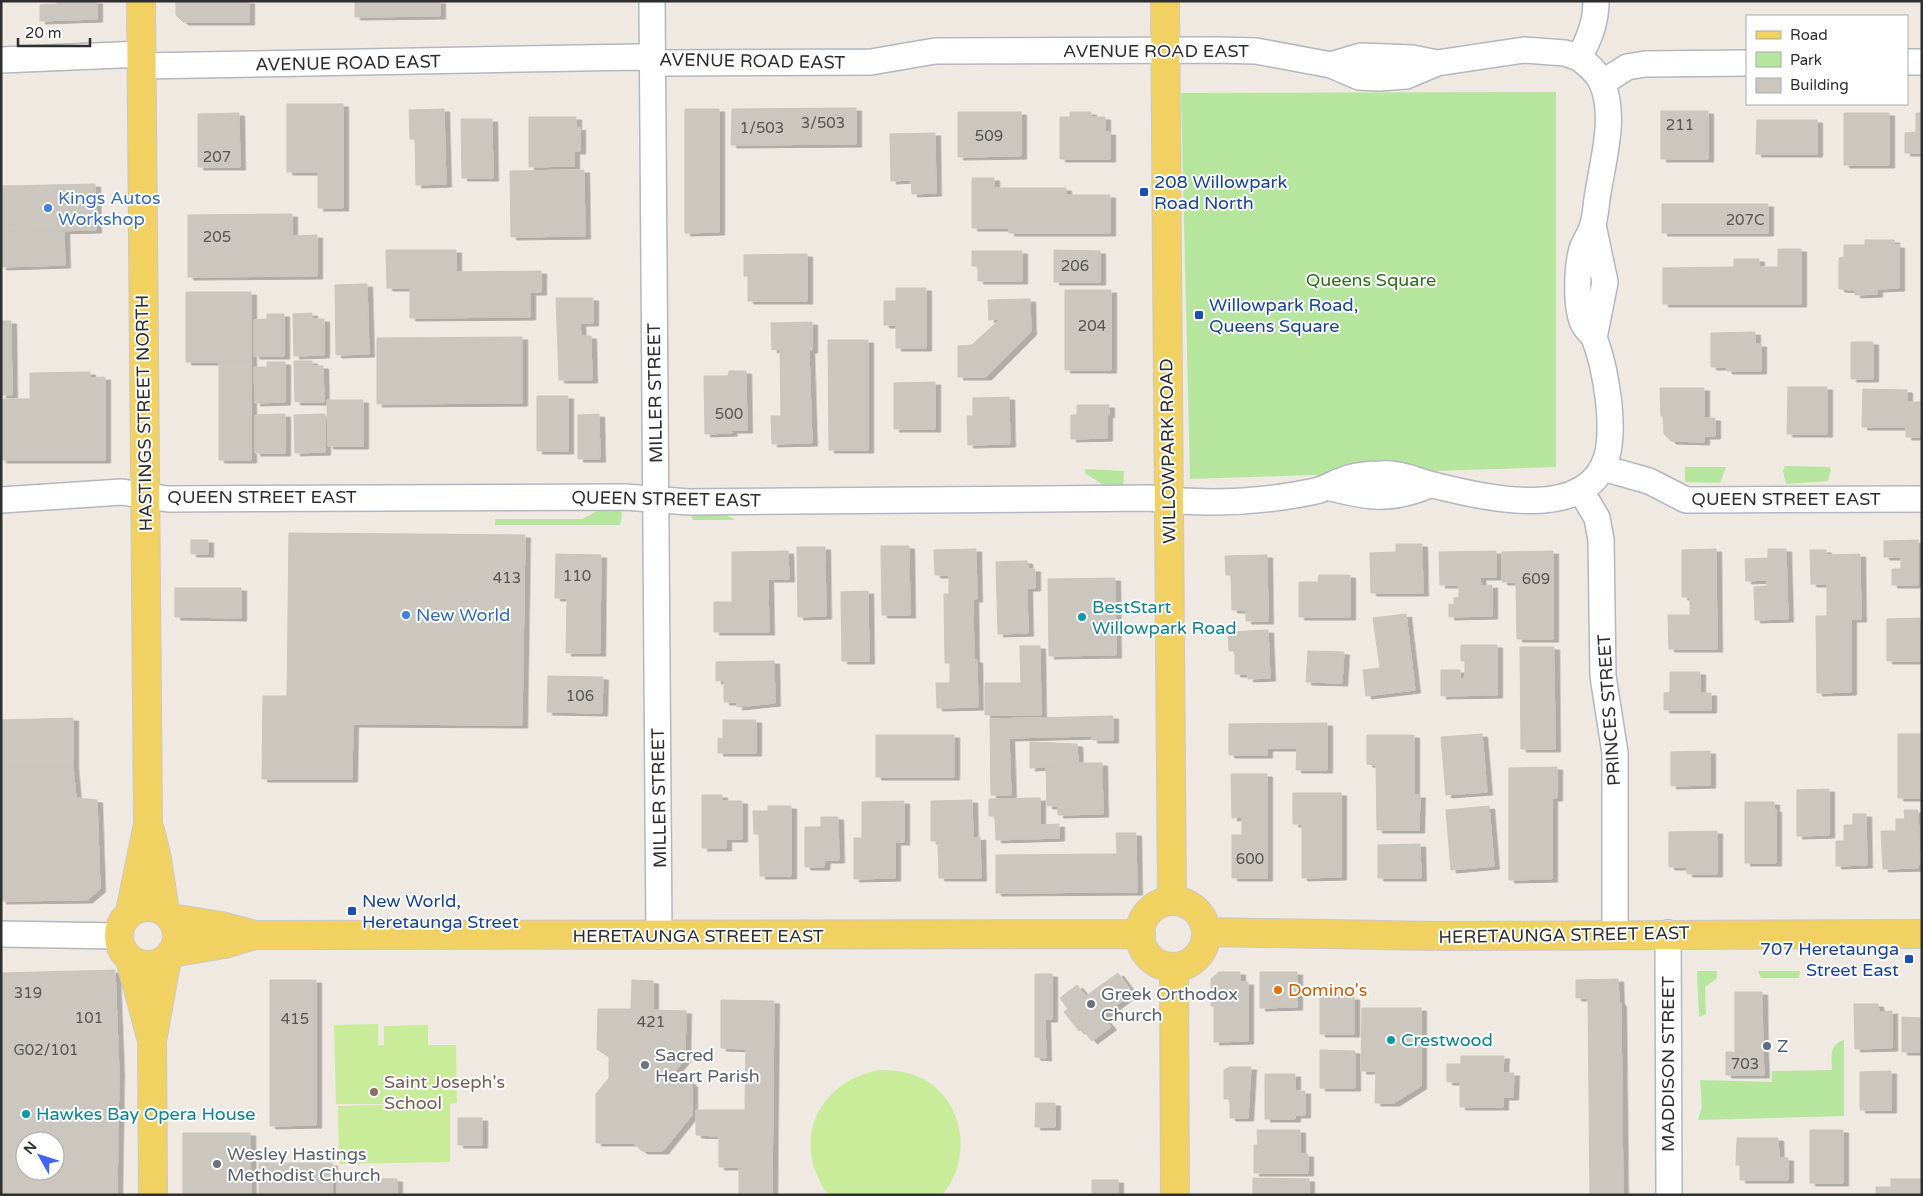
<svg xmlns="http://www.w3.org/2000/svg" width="1923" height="1196" font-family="'Varela Round',sans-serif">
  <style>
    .green { fill: #b6e59e }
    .pitch { fill: #c9ec9a }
    .building { fill: #cbc7bf; stroke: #cbc5ba; fill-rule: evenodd; filter: url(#shadow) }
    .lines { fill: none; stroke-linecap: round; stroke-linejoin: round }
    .minor-casing { stroke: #b4b7c1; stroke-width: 28 }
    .major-casing { stroke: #c9c9c9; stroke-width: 30 }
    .minor { stroke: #fff; stroke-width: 25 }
    .major { stroke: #f2d163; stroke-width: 28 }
    .transit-dot { fill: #1a4fb4; stroke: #fff; stroke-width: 2 }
    .shop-dot { fill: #3f7fe0; stroke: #fff; stroke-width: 2 }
    .culture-dot { fill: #0f9aa8; stroke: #fff; stroke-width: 2 }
    .food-dot { fill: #e8710a; stroke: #fff; stroke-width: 2 }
    .worship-dot { fill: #6b7280; stroke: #fff; stroke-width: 2 }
    .service-dot { fill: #5c6f8a; stroke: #fff; stroke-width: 2 }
    .education-dot { fill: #8d6e63; stroke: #fff; stroke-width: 2 }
    .labels { text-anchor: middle; stroke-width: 4; stroke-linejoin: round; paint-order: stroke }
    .number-label { font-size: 15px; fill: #555452 }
    .street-label { font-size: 18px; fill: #2e2e2e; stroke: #fff }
    .transit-label { font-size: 18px; fill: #164399; stroke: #fff; text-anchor: start }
    .shop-label { font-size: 18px; fill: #366cbe; stroke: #fff; text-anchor: start }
    .park-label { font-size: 18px; fill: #2c6e1b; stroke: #fff }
    .culture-label { font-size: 18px; fill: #0d838f; stroke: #fff; text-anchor: start }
    .food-label { font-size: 18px; fill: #c56008; stroke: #fff; text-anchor: start }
    .worship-label { font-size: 18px; fill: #5b616d; stroke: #fff; text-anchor: start }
    .service-label { font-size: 18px; fill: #4e5e75; stroke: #fff; text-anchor: start }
    .education-label { font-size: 18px; fill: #785e54; stroke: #fff; text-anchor: start }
  </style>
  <defs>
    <filter id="shadow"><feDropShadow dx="5.5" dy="3" stdDeviation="0" flood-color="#0004"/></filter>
  </defs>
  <rect width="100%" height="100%" fill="#efe9e1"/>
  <!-- green -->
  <path class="green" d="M1556,92v375l-366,12 -9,-386z
    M1785,466l44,1 2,3 -3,11 -42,3 -3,-13z
    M1685,467h41l-6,16 -35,-1z
    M1085,469l39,2 -1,17 -18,-2 -20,-13z
    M603,508l16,2 3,3 -2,12h-125v-6h87z
    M693,511h27l15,9h-42l-2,-5z
    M1697,971h20v7l-12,9 1,27 -7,3z
    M1758,971h42l-1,7h-38z
    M1844,1040v76l-146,4 4,-14 -2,-26 72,2v-11l60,-1c0,-13 -4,-25 12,-30z"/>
  <!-- pitch -->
  <path class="pitch" d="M378,1024v21h6v-19l44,-1v20h28l1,58 -7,1v58l-111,2 -1,-58 83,-2h-85l-2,-79z
    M879,1070c17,0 34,2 49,12 38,25 43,79 14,113h-114c-38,-53 -11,-113 51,-125z"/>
  <!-- building -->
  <path class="building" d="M57,1h40v18l-57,2v-16l17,-1z
    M176,1h73v21h-66l-7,-7z
    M355,1h85v15l-85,1z
    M287,104h56v104h-25v-36h-31z
    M856,108v36l-125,1 1,-36z
    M444,109l2,75 -30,1 -1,-46h-5l-1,-29z
    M685,109h34v123l-34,1z
    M1661,111h47v48h-47z
    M958,112h63v44l-63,1z
    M1070,112h21v5h14v15h5v27h-50v-42h10z
    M239,113l1,54h-42v-53z
    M1844,113h45v52h-45z
    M1916,113h6v40h-17v-20l11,-1z
    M529,117h47v11l4,-1v24h-6v15l-45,1z
    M461,119h31l1,59h-31z
    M1757,120h60v34h-61z
    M935,133l1,60 -24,1 -1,-14 -20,1 -1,-47z
    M584,170l1,66 -74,1 -1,-66z
    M972,178h22v10h72v7h44v38h-101v-5h-37z
    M95,184l1,46 -95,2v-46z
    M1662,204h106v29h-106z
    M292,214v22l25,-1v41l-129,1v-62z
    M64,231l1,34 -64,2v-35z
    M1865,240h29v5h5v43l-22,1v5l-22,1v-5l-16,-1v-31l5,-1v-12h21z
    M1778,249h23v55h-138v-36l71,-1v-8h25v8h19z
    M386,250h70v22l85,-1v21h-11v25l-120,1v-30h-23z
    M1054,250l46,1v31h-46z
    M972,251h50v30h-44v-15h-6z
    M807,254v47h-59v-25h-4v-21z
    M367,284l2,70 -33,1 -1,-70z
    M896,288h30v60h-30v-23h-12v-24h12z
    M1065,290h46v80h-46z
    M186,292h65v70h-65z
    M556,298h37v25h-13l1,13h10l1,44h-33z
    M1030,299l1,33 -45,45h-28v-31l14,-1 28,-26 -11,1 -1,-20z
    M312,313v6h12v36l-30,1 -1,-42z
    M267,314h17v42h-30v-36l13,-1z
    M1,321h10l1,74h-11z
    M812,322v28h-3l3,93 -40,1 -1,-28h10l-1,-67 -8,1 -1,-27z
    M1755,332v12h6v27h-34l-1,-4h-15v-34z
    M522,337v66l-145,1v-66z
    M828,340h40v110h-39z
    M1851,342h22v37h-22z
    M294,361h18v5h11l1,36h-29z
    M219,362h32v98h-32z
    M267,362h18v40l-30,1 -1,-36h13z
    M729,371h17l1,59h-16l1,3 -27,1 -1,-58h24z
    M90,372v6l15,-1v83h-104v-61h29v-26z
    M935,382v47h-41v-46z
    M1788,387h39v47h-40z
    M1660,388h44v30h11v18h-11v6l-33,-1 -7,-7 -1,-18h-2z
    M1863,389l44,1v12h15v35h-16v-10h-44z
    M537,396h31v55h-31z
    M1009,397l1,47 -42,1 -1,-29h6v-18z
    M327,400h36v46h-35z
    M1077,405h32v10l-2,-1v24l-36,1v-24h6z
    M285,414v39h-30v-38z
    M325,414v38l-30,1 -1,-38z
    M599,414l1,45h-22v-44z
    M289,533l236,2 -3,190 -169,-1 -1,55h-90l1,-83h24z
    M191,540h17v14h-17z
    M1918,540v45h-26v-16h9v-12h-17v-16z
    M1396,544h26l1,49h-52l-1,-40 26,-1z
    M881,546h28l1,69h-28z
    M797,547h28l1,69 -28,1z
    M976,549l1,50h-4l1,61h3l1,47 -41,1 -1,-25h14v-20h-5l-1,-69h5v-19h-14l-1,-25z
    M1716,549l1,100h-48l-1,-34h22v-18h-8v-47z
    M1768,549h18l2,70 -33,1 -1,-33 13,-1v-6l-21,1 -1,-22 23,-1z
    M1810,550h16v5l34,-1 1,65h-10v73l-34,1 -1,-77h11v-32h-16z
    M788,551l1,28h-21l1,53h-55v-30h18v-50z
    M1496,551v26h-16l1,9 11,-1v31l-43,1v-13l5,1v-7l5,-1v-12h-19l-1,-33z
    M1553,551v88h-36l-1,-57h-14v-30z
    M556,554l45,1 -1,98h-34l1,-55h-12z
    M1267,555l1,66h-22v-11h-14l-1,-35h-5l-1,-19z
    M1027,561l1,8h7v19h-8l1,45 -30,1 -2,-72z
    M1319,575h31v42h-51v-35h19z
    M1115,578l1,77 -67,1 -1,-77z
    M175,588h66v30l-66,-1z
    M868,591l1,70h-27l-1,-69z
    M1406,614l9,76 -49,6 -3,-26 17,-2 -7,-50z
    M1920,618v43h-33v-42z
    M1268,630l2,48 -22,1v-5h-13v-23h-6l-1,-19z
    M1461,645h36v50l-56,1v-26h19v9l5,-1v-17h-4z
    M1020,646h20l1,69h-56v-32h36z
    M1520,647h34l1,102h-34z
    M1308,651l36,1 -2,31 -36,-1z
    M774,661l1,42 -38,4v-5h-13v-22l-8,1v-19z
    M1670,672h30v21h11v17h-47v-17l6,-1z
    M548,676l55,1 -1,36 -55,-1z
    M1113,716v24h-21v-4l-83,2 2,57h-20l-1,-76z
    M73,718v48l-72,1v-47z
    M723,720h33v33h-38v-15l5,1z
    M1327,723v47h-31l1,-22h-30v7h-38v-31z
    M1482,734l5,58 -41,3 -5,-58z
    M1898,734h24v64h-24z
    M876,735h78v42h-78z
    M1367,735h47v60h6l-1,35h-42l-1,-65 -9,-1z
    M1030,742l47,2 1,19h-20v3l-28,2z
    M1710,751v34l-39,1v-34z
    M1058,763h44l1,51 -45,1v-9h-11l-1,-39 12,-1z
    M73,766l3,32 21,2 3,89 -13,11 -86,1v-134z
    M1557,767v31h-5v81l-43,1v-112z
    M1231,774h36v104h-35v-43h10v-18l-10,1z
    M1829,789v46l-32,1v-46z
    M1293,793h48v84l-39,1v-54h-9z
    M702,795h20v6h20v38h-16v9h-24z
    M1040,798v27l19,-1v14l-63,2 -1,-24h-6v-17z
    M972,800l1,38 7,-1 1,41h-42l-1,-37h-7v-40z
    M904,801v41h-9v36l-41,1v-41h8v-36z
    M1745,802h29v8l2,-1v54h-31z
    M768,806h23v70h-31l-1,-42h-5l-1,-23h15z
    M1489,806l5,60 -43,4 -5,-60z
    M1904,810h14l2,54h-2v4l-35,1 -2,-38h15v-12h9z
    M1853,814h13l1,51 -31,1v-25h8v-16h9z
    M821,817h17l1,43h-14l-1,7h-19v-40h16z
    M1717,831v43h-30v-7h-18v-35z
    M1116,833h20l1,59 -141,1v-38l121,-1z
    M1420,844l1,34h-43v-33z
    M115,970l4,102 -2,123h-116v-222zM25,1141h30v30h-30z
    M1219,972h21v10h8v59l-34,1v-36h-3v-27z
    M1260,972h37v35l-37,1z
    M1118,973l15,20 -31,23 9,11 -19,14 -10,-12 -3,2 -15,-19 4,-3 -8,-11 17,-13 9,11z
    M1035,974h17v45h-7l1,39 -11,-1z
    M1618,979l1,22 2,3 2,191h-33l-2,-197h-12v-18z
    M270,980h46v145l-46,1z
    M632,980l21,1v29l33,1 -1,48 -10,12 17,13v31l-29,36h-21l-9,-8h-37v-49l13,-16v-21l-12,-8 1,-40h33z
    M1341,990v7h13v37h-34v-43z
    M1735,992h27l1,61 -28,-1z
    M721,1000l53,1 -2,194h-33v-28h-20v-31l-23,-1v-25h49l1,-61 -25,-1z
    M1854,1004h24l1,8 13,-1v37l-37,1z
    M1362,1008h59v78l-27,17h-19l1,-32h-15z
    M1902,1017l20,1v34h-20z
    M1320,1050l35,1v37h-35z
    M1726,1052l37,1 1,22h-38z
    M1461,1056h43l-1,17h11l-1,24h-10v10h-43v-25h-13v-18h14z
    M1230,1067h21l-3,51h-18v-19h-6v-29z
    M1891,1071v39h-31v-38z
    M1265,1074h30v17h10v24h-10v4h-30z
    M1036,1103h19v24h-20z
    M458,1118h24v27h-24z
    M1257,1130h43v24h8v19h-54v-28h4z
    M1810,1130h33v53h-33z
    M183,1133h67l1,62h-68z
    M1737,1138h41l1,20h9v22h-48v-15h-4z
    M259,1163h73v32h-73z
    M337,1178l60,1v16h-60z
    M1253,1178l56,1v16h-56z
    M1891,1179h31v16h-46v-8h15z
    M1092,1180h26v15h-42l16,-1z"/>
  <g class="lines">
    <defs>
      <path id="minor" d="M652,1l7,935
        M1,60l141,-6
        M1907,62h15
        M1331,65l30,-9 51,2 25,5
        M141,66l497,-9 29,6 204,-1 64,-11 283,-1 38,1 75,14 28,12 20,1 27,-2 31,-13 87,-13 41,3 14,5
        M1602,83l25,-16 18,-3 102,-1
        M1593,225l12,57 -11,56
        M1603,468l46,13 37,19 236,-1
        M1331,488c40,10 60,13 99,-3
        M1581,491l16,27 4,22 2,136 12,77v181
        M1,500l121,-8 46,7 457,-2 64,5 460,-4c57,7 111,5 167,-7 12,-3 21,-10 33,-13 10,-3 21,-4 32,-4 18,-2 35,7 52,11 50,12 155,39 174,-29 8,-31 -1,-86 -12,-116 -2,-6 -8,-9 -11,-15 -9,-16 -7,-58 -2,-76 3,-8 9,-16 11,-25 3,-10 3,-21 5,-31 5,-34 19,-79 3,-112 -5,-10 -13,-16 -22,-23 10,-19 17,-35 17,-57
        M1668,933l1,262
        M1,934l117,2"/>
      <path id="major" d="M1165,1l7,900
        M150,830l7,29 8,53
        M1140 934a33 33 0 1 1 66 0a33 33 0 1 1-66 0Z
        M119 936a29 29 0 1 1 58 0a29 29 0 1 1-58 0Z
        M130,912l18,-88 -7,-823
        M171,918l50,8 34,9 886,-1
        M1206,932l231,4 485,-2
        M171,953l53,-9 31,-9
        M130,959l21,78
        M1174,968l1,227
        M153,1195l-1,-154 15,-83"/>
    </defs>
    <!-- minor casing -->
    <use href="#minor" class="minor-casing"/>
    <!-- major casing -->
    <use href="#major" class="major-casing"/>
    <!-- minor -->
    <use href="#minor" class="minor"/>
    <!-- major -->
    <use href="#major" class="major"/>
  </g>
  <!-- markers -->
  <g class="transit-dot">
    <rect x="1139" y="187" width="10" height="10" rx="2.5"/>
    <rect x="1194" y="310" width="10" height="10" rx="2.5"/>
    <rect x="347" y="906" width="10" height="10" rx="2.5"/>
    <rect x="1904" y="954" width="10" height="10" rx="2.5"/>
  </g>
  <g class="shop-dot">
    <circle cx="48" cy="208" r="5"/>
    <circle cx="406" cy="615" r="5"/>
  </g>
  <g class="culture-dot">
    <circle cx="1082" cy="617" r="5"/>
    <circle cx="1391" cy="1040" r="5"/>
    <circle cx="26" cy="1114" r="5"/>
  </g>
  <circle class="food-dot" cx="1278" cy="990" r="5"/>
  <g class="worship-dot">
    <circle cx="1091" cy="1004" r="5"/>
    <circle cx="645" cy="1065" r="5"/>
    <circle cx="217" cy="1164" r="5"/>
  </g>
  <circle class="service-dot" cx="1767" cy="1046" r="5"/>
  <circle class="education-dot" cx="374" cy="1092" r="5"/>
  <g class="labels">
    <!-- number labels -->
    <g class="number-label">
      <text x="823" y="128">3/503</text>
      <text x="1680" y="130">211</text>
      <text x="762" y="133">1/503</text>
      <text x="989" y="141">509</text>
      <text x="217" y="162">207</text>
      <text x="1745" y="225">207C</text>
      <text x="217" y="242">205</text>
      <text x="1075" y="271">206</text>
      <text x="1092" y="331">204</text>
      <text x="729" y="419">500</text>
      <text x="577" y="581">110</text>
      <text x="507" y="583">413</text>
      <text x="1536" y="584">609</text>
      <text x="580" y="701">106</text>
      <text x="1250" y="864">600</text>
      <text x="28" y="998">319</text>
      <text x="89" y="1023">101</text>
      <text x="295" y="1024">415</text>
      <text x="651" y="1027">421</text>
      <text x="46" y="1055">G02/101</text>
      <text x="1745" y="1069">703</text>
    </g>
    <!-- street labels -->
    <g class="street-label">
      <text x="1156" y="57">AVENUE ROAD EAST</text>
      <text transform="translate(752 61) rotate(1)" y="6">AVENUE ROAD EAST</text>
      <text transform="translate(348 63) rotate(-1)" y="6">AVENUE ROAD EAST</text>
      <text transform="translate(655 393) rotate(-91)" y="6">MILLER STREET</text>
      <text transform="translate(144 413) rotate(-91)" y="6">HASTINGS STREET NORTH</text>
      <text transform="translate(1168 451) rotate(-91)" y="6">WILLOWPARK ROAD</text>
      <text x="262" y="503">QUEEN STREET EAST</text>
      <text transform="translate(666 499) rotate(1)" y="6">QUEEN STREET EAST</text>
      <text x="1786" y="505">QUEEN STREET EAST</text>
      <text transform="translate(1609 710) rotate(-94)" y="6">PRINCES STREET</text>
      <text transform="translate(659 798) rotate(-91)" y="6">MILLER STREET</text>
      <text transform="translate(1564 935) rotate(-1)" y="6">HERETAUNGA STREET EAST</text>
      <text x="698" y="942">HERETAUNGA STREET EAST</text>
      <text transform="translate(1668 1064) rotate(-90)" y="6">MADDISON STREET</text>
    </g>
    <!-- transit labels -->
    <g class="transit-label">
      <text x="1154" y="188">208 Willowpark<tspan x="1154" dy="21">Road North</tspan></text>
      <text x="1209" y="311">Willowpark Road,<tspan x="1209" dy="21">Queens Square</tspan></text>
      <text x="362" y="907">New World,<tspan x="362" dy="21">Heretaunga Street</tspan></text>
      <text x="1899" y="955" text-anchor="end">707 Heretaunga<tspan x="1899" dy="21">Street East</tspan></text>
    </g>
    <!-- shop labels -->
    <g class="shop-label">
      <text x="58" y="204">Kings Autos<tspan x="58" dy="21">Workshop</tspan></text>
      <text x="416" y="621">New World</text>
    </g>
    <!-- park labels -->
    <g class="park-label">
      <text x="1371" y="286">Queens Square</text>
    </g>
    <!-- culture labels -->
    <g class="culture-label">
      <text x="1092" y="613">BestStart<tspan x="1092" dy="21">Willowpark Road</tspan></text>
      <text x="1401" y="1046">Crestwood</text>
      <text x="36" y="1120">Hawkes Bay Opera House</text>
    </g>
    <!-- food labels -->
    <g class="food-label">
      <text x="1288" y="996">Domino's</text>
    </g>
    <!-- worship labels -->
    <g class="worship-label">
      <text x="1101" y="1000">Greek Orthodox<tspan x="1101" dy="21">Church</tspan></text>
      <text x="655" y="1061">Sacred<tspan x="655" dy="21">Heart Parish</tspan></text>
      <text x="227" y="1160">Wesley Hastings<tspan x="227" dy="21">Methodist Church</tspan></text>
    </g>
    <!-- service labels -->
    <g class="service-label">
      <text x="1777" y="1052">Z</text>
    </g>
    <!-- education labels -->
    <g class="education-label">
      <text x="384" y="1088">Saint Joseph's<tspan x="384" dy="21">School</tspan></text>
    </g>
  </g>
  <!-- border -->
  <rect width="1923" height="1196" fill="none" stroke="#2e2e2e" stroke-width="5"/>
  <!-- legend -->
  <rect x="1746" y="15" width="162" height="90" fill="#ffffff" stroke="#ababab"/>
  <rect x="1756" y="31" width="25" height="8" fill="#f2d163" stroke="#ababab"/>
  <text x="1790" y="40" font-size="15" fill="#2e2e2e">Road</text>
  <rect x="1756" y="52" width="25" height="15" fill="#b6e59e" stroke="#ababab"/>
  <text x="1790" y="65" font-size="15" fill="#2e2e2e">Park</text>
  <rect x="1756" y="78" width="25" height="15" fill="#cbc7bf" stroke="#ababab"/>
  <text x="1790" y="90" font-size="15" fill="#2e2e2e">Building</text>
  <!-- north arrow -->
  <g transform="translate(40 1156) rotate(309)"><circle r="24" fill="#ffffff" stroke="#ababab"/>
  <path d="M0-4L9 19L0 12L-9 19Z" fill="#4264fb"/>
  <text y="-8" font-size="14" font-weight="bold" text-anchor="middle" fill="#2e2e2e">N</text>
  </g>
  <!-- scale -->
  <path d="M18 38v8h72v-8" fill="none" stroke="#2e2e2e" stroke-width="2.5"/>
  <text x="25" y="38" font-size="15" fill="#2e2e2e" stroke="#ffffff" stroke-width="4" paint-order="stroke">20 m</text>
</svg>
